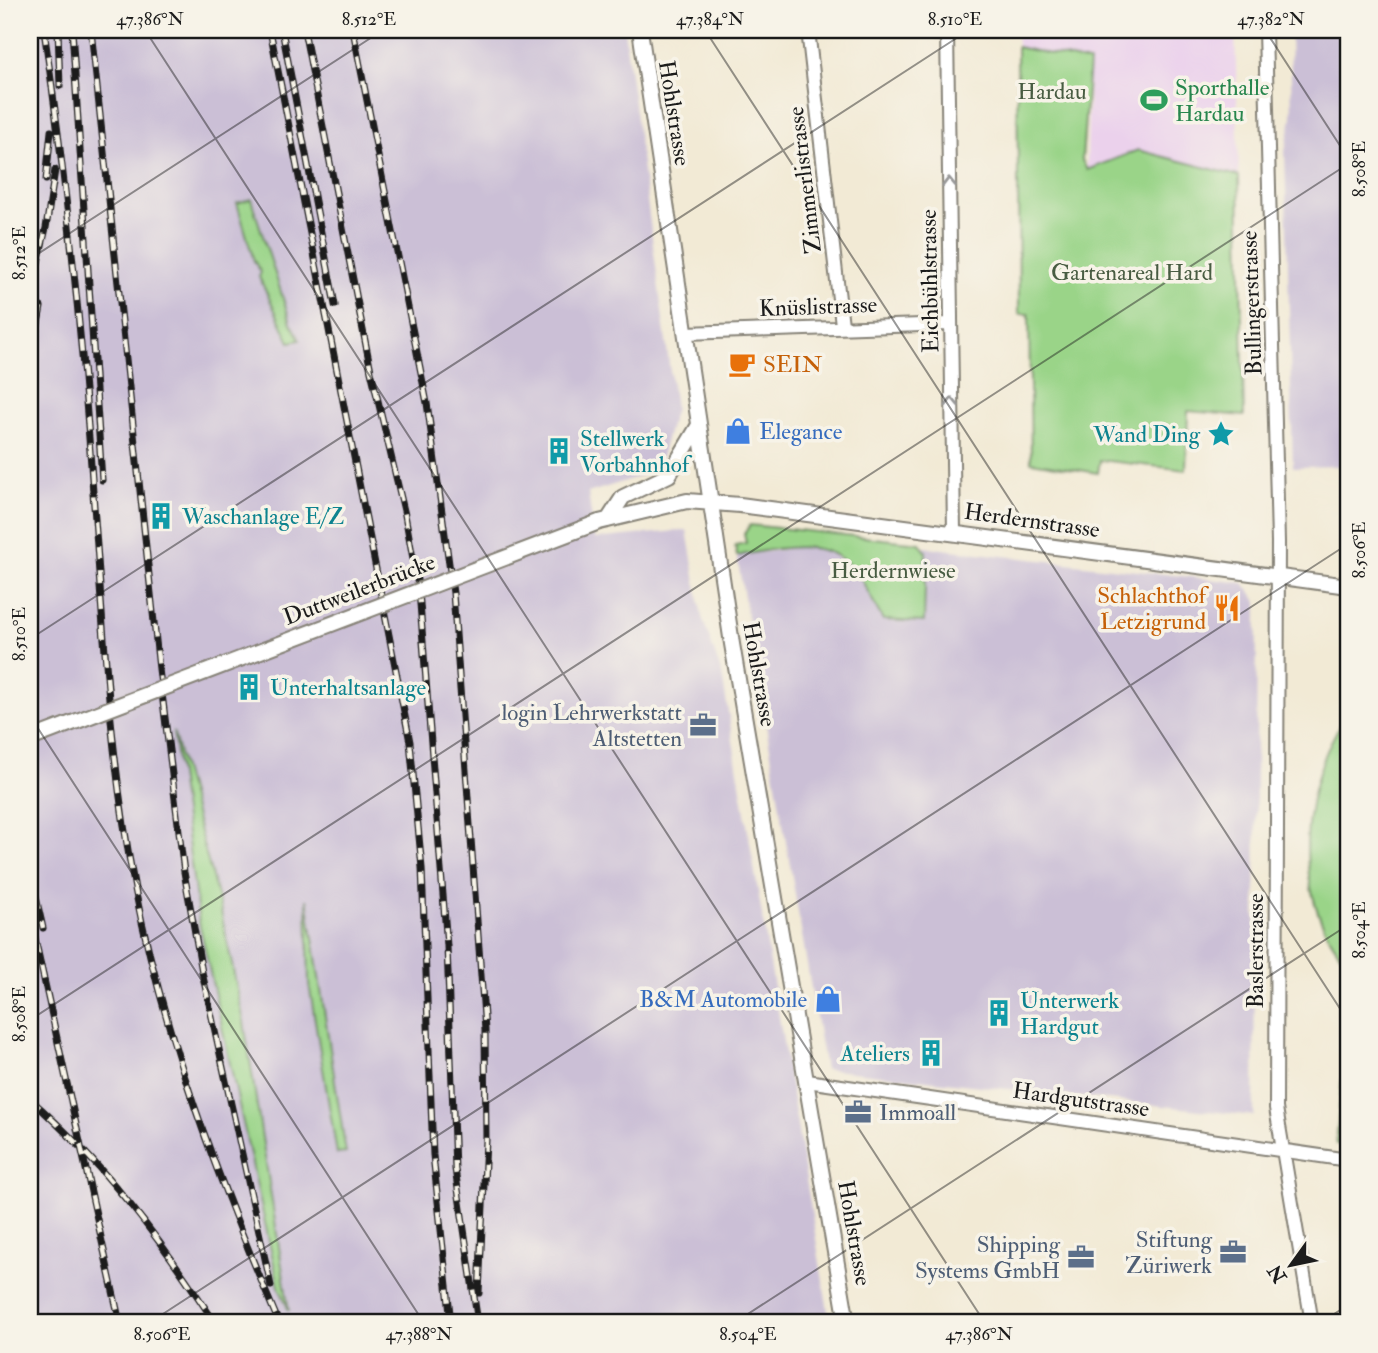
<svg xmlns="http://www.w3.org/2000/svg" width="1378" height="1353" font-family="'IM FELL Double Pica',serif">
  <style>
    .built { fill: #ebd1ec }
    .industrial { fill: #cbbfd6 }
    .green { fill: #9ad488; stroke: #5b7852; stroke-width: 2 }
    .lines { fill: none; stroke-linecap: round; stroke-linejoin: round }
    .minor-casing { stroke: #878378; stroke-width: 16 }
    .tertiary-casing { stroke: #878378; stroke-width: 18 }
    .minor { stroke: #fff; stroke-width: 12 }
    .tertiary { stroke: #fff; stroke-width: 14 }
    .rail-casing { stroke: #1c1c1c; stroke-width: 7 }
    .rail { stroke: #f7f3e8; stroke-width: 4.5; stroke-dasharray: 13; stroke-linecap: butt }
    .tertiary-bridge-casing { stroke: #878378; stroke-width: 18; stroke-linecap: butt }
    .tertiary-bridge { stroke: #fff; stroke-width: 14 }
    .oneway { stroke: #999 }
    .ticks { fill: none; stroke: #1c1c1c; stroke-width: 2; stroke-opacity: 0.45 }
    .labels { text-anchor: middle; stroke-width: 7; stroke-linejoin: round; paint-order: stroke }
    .leisure-label { font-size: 23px; fill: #27864d; stroke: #f7f3e8; text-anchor: start }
    .park-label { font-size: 23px; fill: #485c42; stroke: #f7f3e8 }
    .street-label { font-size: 23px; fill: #1c1c1c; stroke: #f7f3e8 }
    .food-label { font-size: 23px; fill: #c56008; stroke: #f7f3e8; text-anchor: start }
    .shop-label { font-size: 23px; fill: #366cbe; stroke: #f7f3e8; text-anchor: start }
    .culture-label { font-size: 23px; fill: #0d838f; stroke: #f7f3e8; text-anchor: start }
    .service-label { font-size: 23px; fill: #4e5e75; stroke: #f7f3e8; text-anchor: end }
    .neatline { fill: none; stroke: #1c1c1c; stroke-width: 2.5 }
    .ticks-label { font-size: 18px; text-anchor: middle; fill: #1c1c1c }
  </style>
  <rect width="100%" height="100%" fill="#f7f3e8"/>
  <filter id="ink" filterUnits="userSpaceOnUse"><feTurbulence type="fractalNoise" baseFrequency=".0143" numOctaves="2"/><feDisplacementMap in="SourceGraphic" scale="14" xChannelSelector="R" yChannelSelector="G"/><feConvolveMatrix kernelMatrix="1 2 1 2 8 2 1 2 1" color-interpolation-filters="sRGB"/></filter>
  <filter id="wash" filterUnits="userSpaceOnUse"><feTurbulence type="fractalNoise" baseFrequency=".00686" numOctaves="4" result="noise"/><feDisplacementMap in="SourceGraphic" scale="28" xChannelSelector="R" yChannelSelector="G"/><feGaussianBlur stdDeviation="1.57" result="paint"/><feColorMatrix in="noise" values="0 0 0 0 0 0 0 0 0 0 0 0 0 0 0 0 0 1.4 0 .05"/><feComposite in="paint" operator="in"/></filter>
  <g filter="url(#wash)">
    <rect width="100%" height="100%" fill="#f2ead5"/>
    <!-- built -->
    <path class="built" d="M1016,30h219l4,146 -101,-26 -51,20 2,-108 -72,-15z"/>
    <!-- industrial -->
    <path class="industrial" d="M30,30h594l51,378 -18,63 -69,22 7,46 92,-9 15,87 20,58 108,648h-800z
      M1290,30h58v436l-55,1 -8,-316 7,-33z
      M808,546l20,5 27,20 31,50 38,1v-75l320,36 13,18 -3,515 -429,-47 -88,-513z"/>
    <!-- green -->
    <path class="green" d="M1017,47l72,15 -7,98 5,10 51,-20 101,26 5,240 -56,-5 -2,59 -86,-10 -2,13 -67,-11 -2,-148h-10z
      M251,199l40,124 9,17 -10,2 -31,-65 2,-5 -7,-11 -17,-58z
      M750,525l170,18 6,9 -2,70 -41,-2c-8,-14 -15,-30 -24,-44 -30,-42 -80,-28 -122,-20l-2,-11 11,-2 -2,-9z
      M1348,712v251c-61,-68 -48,-180 0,-251z
      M173,731l47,176 24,115 45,289 -10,-24 -80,-365z
      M307,899l39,254 -9,1 -28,-170z
      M1348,1017v129l-12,-2z"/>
  </g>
  <g filter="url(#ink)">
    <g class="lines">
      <defs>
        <path id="minor" d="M808,30l34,295
          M885,30l62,4
          M947,30l7,502
          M1265,30l13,512 -2,566 36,215
          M686,333l265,-9
          M807,1081l541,79"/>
        <path id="tertiary" d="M640,30l92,614 115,679
          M608,520l15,-23 46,-22 30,-50
          M599,522l88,-21 53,4 608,81"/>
      </defs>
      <!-- minor casing -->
      <use href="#minor" class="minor-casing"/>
      <!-- tertiary casing -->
      <use href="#tertiary" class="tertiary-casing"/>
      <!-- minor -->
      <use href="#minor" class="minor"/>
      <!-- tertiary -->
      <use href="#tertiary" class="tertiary"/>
      <defs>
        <path id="rail" d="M44,30c23,157 39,317 50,476 10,128 16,256 41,383 30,151 84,293 144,434
          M58,30l2,56
          M72,30l30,450
          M91,30l68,639 25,203 18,100 69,314
          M270,30l140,712 12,126 11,287 18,168
          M282,30l53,275
          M304,30l67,341 34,144 14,76 28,355 8,223 23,154
          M353,30l74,373 26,190 32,437 1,110 -7,153
          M46,180l5,-49
          M30,297l16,-69 9,-58
          M30,366l11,-59
          M30,400l2,-16
          M30,871l13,57
          M30,916l90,407
          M30,1099c74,65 132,142 185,224"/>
      </defs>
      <!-- rail casing -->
      <use href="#rail" class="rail-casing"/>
      <!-- rail -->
      <use href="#rail" class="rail"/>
      <defs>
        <path id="tertiary-bridge" d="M30,739l569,-217"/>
      </defs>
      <!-- tertiary-bridge casing -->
      <use href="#tertiary-bridge" class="tertiary-bridge-casing"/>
      <!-- tertiary-bridge -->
      <use href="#tertiary-bridge" class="tertiary-bridge"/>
    </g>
    <!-- one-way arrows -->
    <defs><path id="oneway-chevron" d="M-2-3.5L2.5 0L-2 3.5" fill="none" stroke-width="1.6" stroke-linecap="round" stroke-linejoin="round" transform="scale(1.75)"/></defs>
    <g class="oneway">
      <use href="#oneway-chevron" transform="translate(949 182) rotate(-91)"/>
      <use href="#oneway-chevron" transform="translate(952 402) rotate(-91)"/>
    </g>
  </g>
  <!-- ticks -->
  <path class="ticks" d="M145,30l840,1293M705,30l643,991M1265,30l83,128M30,259l353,-229M30,639l939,-609M30,716l394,607M30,1020l1318,-856M149,1323l1199,-779M734,1323l614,-398M1320,1323l28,-18"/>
  <!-- icons -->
  <defs>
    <symbol id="stadium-bare" viewBox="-9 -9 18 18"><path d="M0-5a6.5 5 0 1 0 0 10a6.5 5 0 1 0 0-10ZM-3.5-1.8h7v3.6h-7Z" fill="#2e9e5b" stroke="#f7f3e8" stroke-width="2.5" paint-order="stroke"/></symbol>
    <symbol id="cafe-bare" viewBox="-9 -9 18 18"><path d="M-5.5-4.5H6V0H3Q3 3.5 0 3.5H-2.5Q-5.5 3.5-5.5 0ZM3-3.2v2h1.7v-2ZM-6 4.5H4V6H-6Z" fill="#e8710a" stroke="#f7f3e8" stroke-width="2.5" paint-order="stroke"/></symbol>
    <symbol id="shop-bare" viewBox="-9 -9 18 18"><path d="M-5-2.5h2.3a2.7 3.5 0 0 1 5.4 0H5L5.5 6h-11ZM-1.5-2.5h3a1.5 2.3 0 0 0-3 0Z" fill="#3f7fe0" stroke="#f7f3e8" stroke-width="2.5" paint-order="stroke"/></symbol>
    <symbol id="sight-bare" viewBox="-9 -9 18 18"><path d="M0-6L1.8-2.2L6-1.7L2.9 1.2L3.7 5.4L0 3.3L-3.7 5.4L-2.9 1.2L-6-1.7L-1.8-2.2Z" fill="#0f9aa8" stroke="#f7f3e8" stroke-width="2.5" paint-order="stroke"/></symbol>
    <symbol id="building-bare" viewBox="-9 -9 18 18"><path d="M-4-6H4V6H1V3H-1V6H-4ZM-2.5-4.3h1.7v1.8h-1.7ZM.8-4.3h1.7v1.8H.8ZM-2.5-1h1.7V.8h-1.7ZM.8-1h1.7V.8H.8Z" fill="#0f9aa8" stroke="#f7f3e8" stroke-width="2.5" paint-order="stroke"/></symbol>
    <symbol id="restaurant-bare" viewBox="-9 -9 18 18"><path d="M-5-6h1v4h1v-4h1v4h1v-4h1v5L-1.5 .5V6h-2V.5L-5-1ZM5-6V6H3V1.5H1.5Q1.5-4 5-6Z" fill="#e8710a" stroke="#f7f3e8" stroke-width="2.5" paint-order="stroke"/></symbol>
    <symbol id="office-bare" viewBox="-9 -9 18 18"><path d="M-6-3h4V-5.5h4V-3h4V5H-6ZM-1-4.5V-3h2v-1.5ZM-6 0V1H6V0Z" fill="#5c6f8a" stroke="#f7f3e8" stroke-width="2.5" paint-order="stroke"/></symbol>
  </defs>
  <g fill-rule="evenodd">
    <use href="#stadium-bare" x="1135" y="81" width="38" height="38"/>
    <use href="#cafe-bare" x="723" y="345" width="38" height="38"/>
    <use href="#shop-bare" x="719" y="412" width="38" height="38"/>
    <use href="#sight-bare" x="1202" y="415" width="38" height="38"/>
    <use href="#building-bare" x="540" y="432" width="38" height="38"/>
    <use href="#building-bare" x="142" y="497" width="38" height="38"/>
    <use href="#restaurant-bare" x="1208" y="589" width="38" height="38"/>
    <use href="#building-bare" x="230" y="668" width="38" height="38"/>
    <use href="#office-bare" x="684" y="706" width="38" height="38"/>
    <use href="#shop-bare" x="809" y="980" width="38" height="38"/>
    <use href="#building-bare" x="980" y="994" width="38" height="38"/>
    <use href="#building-bare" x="912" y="1034" width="38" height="38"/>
    <use href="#office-bare" x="839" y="1093" width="38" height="38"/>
    <use href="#office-bare" x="1214" y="1233" width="38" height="38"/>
    <use href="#office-bare" x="1062" y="1238" width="38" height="38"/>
  </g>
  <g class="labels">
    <!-- leisure labels -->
    <g class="leisure-label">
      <text x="1175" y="95">Sporthalle<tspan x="1175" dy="26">Hardau</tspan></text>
    </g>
    <!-- park labels -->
    <g class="park-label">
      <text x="1052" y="99">Hardau</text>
      <text x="1132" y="280">Gartenareal Hard</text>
      <text x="893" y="578">Herdernwiese</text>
    </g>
    <!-- street labels -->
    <g class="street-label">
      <text transform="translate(675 113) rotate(81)" y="8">Hohlstrasse</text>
      <text transform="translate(804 180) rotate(-97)" y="8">Zimmerlistrasse</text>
      <text transform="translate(929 281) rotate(-91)" y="8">Eichbühlstrasse</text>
      <text transform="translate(1251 303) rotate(-92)" y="8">Bullingerstrasse</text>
      <text transform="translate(818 306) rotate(-2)" y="8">Knüslistrasse</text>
      <text transform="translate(1032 520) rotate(8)" y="8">Herdernstrasse</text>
      <text transform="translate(359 589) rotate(-21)" y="8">Duttweilerbrücke</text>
      <text transform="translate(760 674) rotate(80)" y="8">Hohlstrasse</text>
      <text transform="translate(1255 951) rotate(-90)" y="8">Baslerstrasse</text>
      <text transform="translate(1081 1099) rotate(8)" y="8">Hardgutstrasse</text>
      <text transform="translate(855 1233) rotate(80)" y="8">Hohlstrasse</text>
    </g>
    <!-- food labels -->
    <g class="food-label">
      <text x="763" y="372">SEIN</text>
      <text x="1206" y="603" text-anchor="end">Schlachthof<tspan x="1206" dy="26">Letzigrund</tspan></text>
    </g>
    <!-- shop labels -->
    <g class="shop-label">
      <text x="759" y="439">Elegance</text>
      <text x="807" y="1007" text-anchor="end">B&amp;M Automobile</text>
    </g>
    <!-- culture labels -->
    <g class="culture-label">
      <text x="1200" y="442" text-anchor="end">Wand Ding</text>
      <text x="580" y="446">Stellwerk<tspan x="580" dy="26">Vorbahnhof</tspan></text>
      <text x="182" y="524">Waschanlage E/Z</text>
      <text x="270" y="695">Unterhaltsanlage</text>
      <text x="1020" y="1008">Unterwerk<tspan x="1020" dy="26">Hardgut</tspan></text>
      <text x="910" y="1061" text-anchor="end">Ateliers</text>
    </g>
    <!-- service labels -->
    <g class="service-label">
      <text x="682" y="720">login Lehrwerkstatt<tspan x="682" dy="26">Altstetten</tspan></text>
      <text x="879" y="1120" text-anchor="start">Immoall</text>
      <text x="1212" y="1247">Stiftung<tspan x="1212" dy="26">Züriwerk</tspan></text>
      <text x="1060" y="1252">Shipping<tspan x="1060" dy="26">Systems GmbH</tspan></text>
    </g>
  </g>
  <!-- margin -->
  <rect width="1378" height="1353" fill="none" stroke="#f7f3e8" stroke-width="77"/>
  <!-- north arrow -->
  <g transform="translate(1291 1265) rotate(237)" stroke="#f7f3e8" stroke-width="5" paint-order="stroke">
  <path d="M0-5L12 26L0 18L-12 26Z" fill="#1c1c1c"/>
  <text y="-10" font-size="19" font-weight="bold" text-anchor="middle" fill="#1c1c1c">N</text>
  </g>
  <rect x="38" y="38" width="1302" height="1276" class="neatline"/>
  <g class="ticks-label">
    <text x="150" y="25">47.386°N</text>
    <text x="369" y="25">8.512°E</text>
    <text x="710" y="25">47.384°N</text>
    <text x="955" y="25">8.510°E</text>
    <text x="1271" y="25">47.382°N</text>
    <text transform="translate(1359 169) rotate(-90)" y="6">8.508°E</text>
    <text transform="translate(19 253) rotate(-90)" y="6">8.512°E</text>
    <text transform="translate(1359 550) rotate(-90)" y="6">8.506°E</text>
    <text transform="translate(19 634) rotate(-90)" y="6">8.510°E</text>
    <text transform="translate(1359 930) rotate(-90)" y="6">8.504°E</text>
    <text transform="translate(19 1014) rotate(-90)" y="6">8.508°E</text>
    <text x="162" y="1340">8.506°E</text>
    <text x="419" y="1340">47.388°N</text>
    <text x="748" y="1340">8.504°E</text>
    <text x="979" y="1340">47.386°N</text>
  </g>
</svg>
